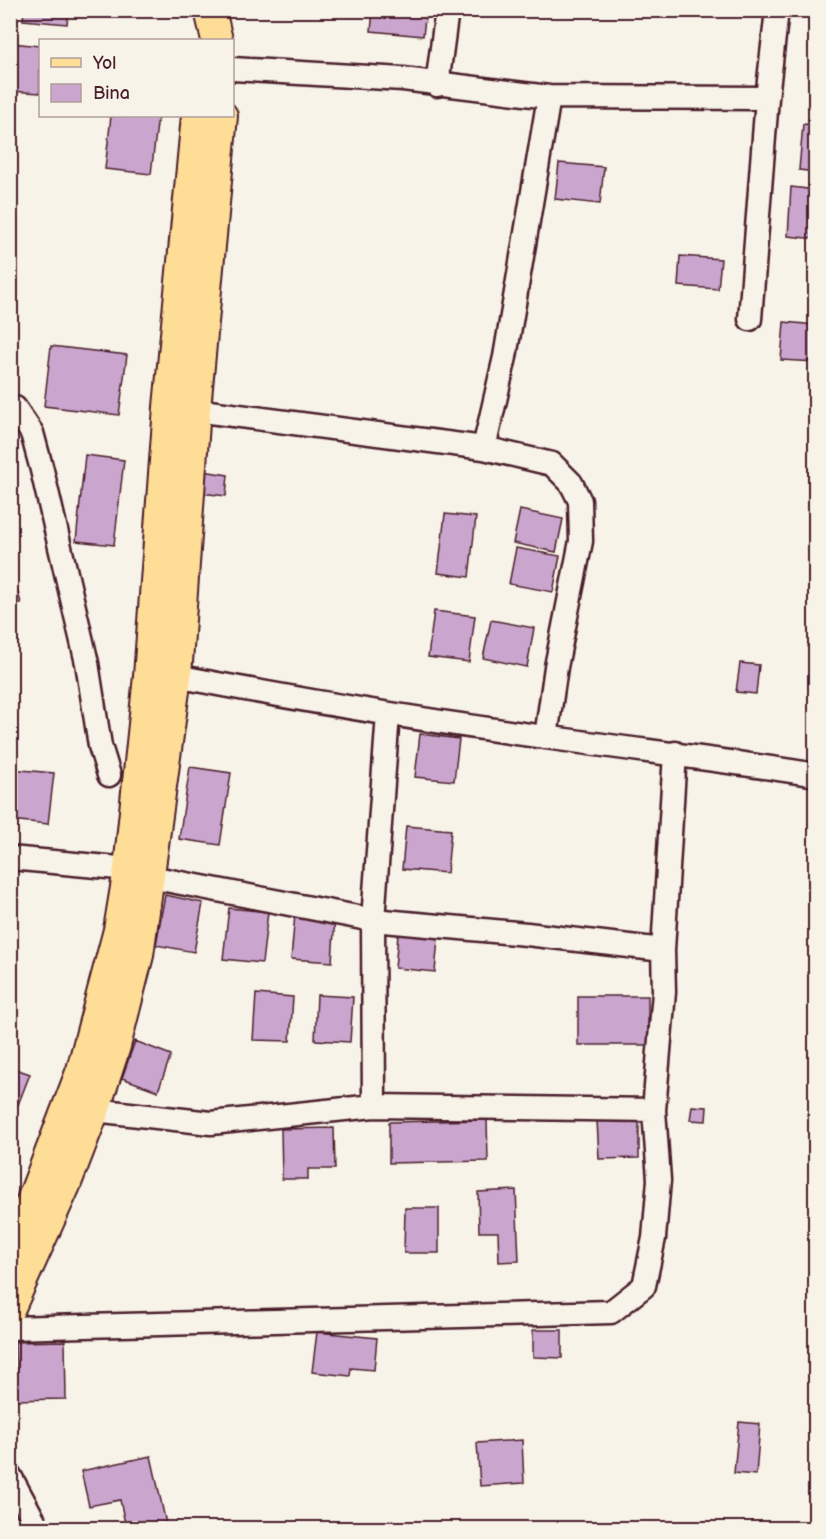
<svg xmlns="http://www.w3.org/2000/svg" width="826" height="1539" font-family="'Balsamiq Sans',sans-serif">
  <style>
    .building { fill: #caa5ce; stroke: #4a1f2b; stroke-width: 1.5 }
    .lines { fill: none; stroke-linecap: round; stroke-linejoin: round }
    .minor-casing { stroke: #4a1f2b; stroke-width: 27 }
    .major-casing { stroke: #4a1f2b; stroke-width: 34 }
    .minor { stroke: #f7f3e8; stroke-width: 22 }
    .major { stroke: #fedd96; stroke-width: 30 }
  </style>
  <rect width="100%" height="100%" fill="#f7f3e8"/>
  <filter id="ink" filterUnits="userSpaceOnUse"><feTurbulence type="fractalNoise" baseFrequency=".0167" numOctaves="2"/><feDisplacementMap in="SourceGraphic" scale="12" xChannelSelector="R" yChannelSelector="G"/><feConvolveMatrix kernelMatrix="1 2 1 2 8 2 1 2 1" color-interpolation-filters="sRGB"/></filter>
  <g filter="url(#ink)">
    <!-- building -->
    <path class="building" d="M24,10h45l-2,14 -44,-4z
      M373,10h53l-3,26 -52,-5z
      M12,43l28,3v47l-30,-2z
      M111,116h47l-7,58 -46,-5z
      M803,124l13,1v47l-17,-2z
      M559,163l45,4 -4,37 -45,-5z
      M791,187l25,3v49l-28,-3z
      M680,256l41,3 -3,30 -40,-3z
      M784,322l32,3v37l-35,-2z
      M51,346l76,9 -8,60 -75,-9z
      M85,455l39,5 -10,85 -38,-4z
      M203,471l25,4 -2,21 -25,-3z
      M520,510l43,9 -7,33 -43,-9z
      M445,514l31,3 -7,60 -31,-4z
      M516,548l44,8 -7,36 -44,-8z
      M10,564l11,39 -11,3z
      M434,611l41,5 -6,46 -41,-5z
      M491,620l43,8 -7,39 -44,-9z
      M10,636l4,1 -4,29z
      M740,663l19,2 -3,29 -20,-2z
      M420,734l39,5 -5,42 -39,-4z
      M190,767l41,6 -11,72 -41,-6z
      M10,769l44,4 -6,51 -38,-4z
      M406,826l45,4 -4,43 -45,-4z
      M165,895l38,8 -9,49 -38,-7z
      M229,908l39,4 -6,51 -39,-4z
      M295,914l40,3 -3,45 -41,-3z
      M399,924l40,4 -4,44 -40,-4z
      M256,994l37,3 -3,44 -37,-1z
      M317,995l36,2 -3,45 -35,-2z
      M578,996h70v49h-70z
      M135,1041l36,14 -13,36 -36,-13z
      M10,1067l20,7 -16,41 -4,-1z
      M692,1106l15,1 -1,14 -16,-1z
      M639,1119v39l-40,1 -2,-39z
      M487,1120l1,41 -99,2v-41z
      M334,1128l1,41h-27v10h-26l-1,-50z
      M516,1190l3,71 -20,1 -1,-30h-19l-1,-40z
      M405,1208h34v45h-35z
      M533,1330h29v28l-29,-1z
      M317,1332l60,6 -3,32 -23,-2 -1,8 -38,-4z
      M65,1341l1,58 -56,1v-31h6l-1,-27z
      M739,1422l21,2 -4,51 -22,-2z
      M522,1440l2,43 -44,3 -3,-43z
      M151,1456l16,72h-41l-6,-28 -31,6 -8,-35z"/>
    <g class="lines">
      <defs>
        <path id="minor" d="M232,69l171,10 146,18 218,1
          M437,85l10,-75
          M750,319l17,-221 10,-88
          M10,407l5,1 17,25 10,37 45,193 13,83 9,29
          M179,408l305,40 68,16 19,19 9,18 1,40 -25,126 -10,70
          M484,448l21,-91 44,-260
          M160,676h16c123,24 245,44 369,61 90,13 180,23 271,38
          M10,858l119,11 21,8 223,43 154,14 136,16
          M374,1106l-1,-186 15,-206
          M94,1110l117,13 163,-17 280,4
          M10,1328l601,-16 33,-26 10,-48 5,-58 -5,-70 10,-118 -1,-42 12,-197
          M10,1476l28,52"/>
        <path id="major" d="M210,10l7,30
          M10,1258l72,-188 37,-140 10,-61 20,-193 20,-269 28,-291
          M10,1307l55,-122 29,-75 21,-64 23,-91 38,-279 19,-267 27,-293"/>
      </defs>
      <!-- minor casing -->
      <use href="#minor" class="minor-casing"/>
      <!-- major casing -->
      <use href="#major" class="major-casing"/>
      <!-- minor -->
      <use href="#minor" class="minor"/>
      <!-- major -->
      <use href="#major" class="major"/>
    </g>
  </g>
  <!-- margin -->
  <rect width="826" height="1539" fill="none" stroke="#f7f3e8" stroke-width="36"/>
  <rect x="18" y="18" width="790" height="1503" fill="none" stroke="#4a1f2b" stroke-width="2" filter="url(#ink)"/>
  <!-- legend -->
  <rect x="39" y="39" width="195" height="78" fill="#f7f3e8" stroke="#b29e9c" stroke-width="1.5"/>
  <rect x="51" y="58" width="30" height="9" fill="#fedd96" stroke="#b29e9c" stroke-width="1.5"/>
  <text x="93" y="69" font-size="18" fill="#4a1f2b">Yol</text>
  <rect x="51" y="84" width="30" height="18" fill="#caa5ce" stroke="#b29e9c" stroke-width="1.5"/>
  <text x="93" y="99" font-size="18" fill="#4a1f2b">Bina</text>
</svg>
